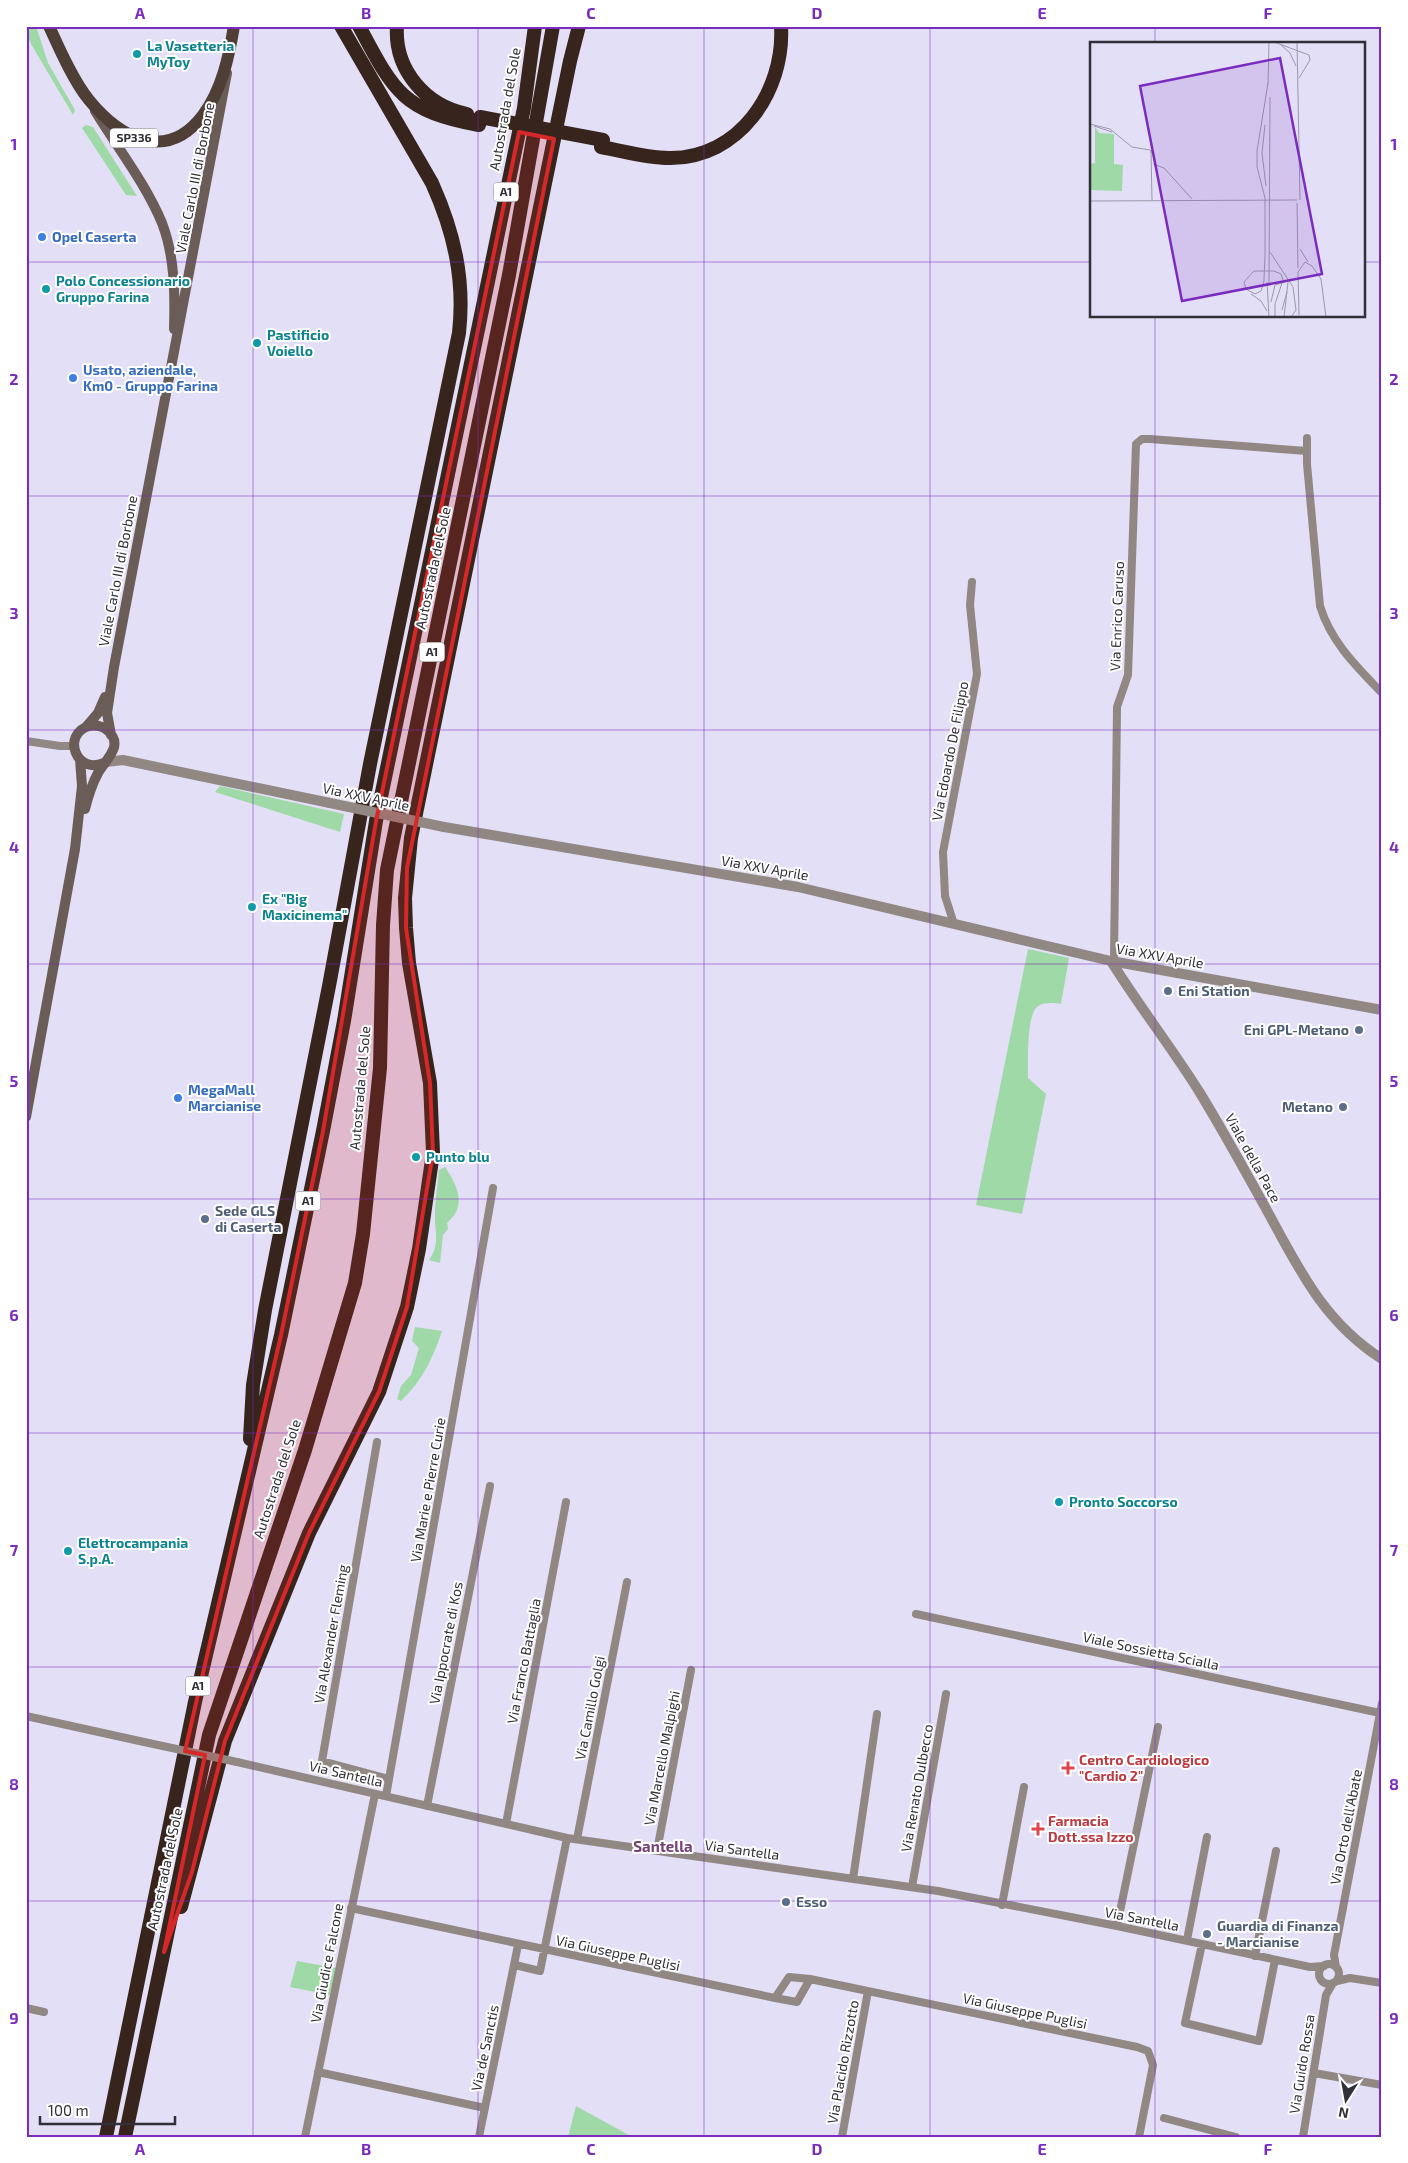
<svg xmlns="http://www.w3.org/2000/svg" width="1408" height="2163" font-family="'Exo 2',sans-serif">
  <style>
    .green { fill: #9fd9a7 }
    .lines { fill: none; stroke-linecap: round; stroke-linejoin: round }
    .minor { stroke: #918783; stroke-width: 8 }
    .tertiary { stroke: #918783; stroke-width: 10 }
    .secondary { stroke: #6a5c56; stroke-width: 10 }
    .primary { stroke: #4e3e36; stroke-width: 12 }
    .motorway { stroke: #37251d; stroke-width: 14 }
    .minor-bridge { stroke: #918783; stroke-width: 8 }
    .tertiary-bridge { stroke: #918783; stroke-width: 10 }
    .motorway-bridge { stroke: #37251d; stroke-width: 14 }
    .marked { fill: #d62828; fill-opacity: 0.2; stroke: #d62828; stroke-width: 4; stroke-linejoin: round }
    .grid { fill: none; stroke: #7b2cbf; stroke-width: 1; stroke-opacity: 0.55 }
    .culture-dot { fill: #0f9aa8; stroke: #fff; stroke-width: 2 }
    .shop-dot { fill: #3f7fe0; stroke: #fff; stroke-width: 2 }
    .service-dot { fill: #5c6f8a; stroke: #fff; stroke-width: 2 }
    .health-dot { fill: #e0444e; stroke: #fff; stroke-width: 2 }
    .labels { text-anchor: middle; stroke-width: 4; stroke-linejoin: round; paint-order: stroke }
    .shield { fill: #fff; stroke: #6f6d74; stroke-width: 1 }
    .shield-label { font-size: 12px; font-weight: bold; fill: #312f38 }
    .culture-label { font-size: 14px; font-weight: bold; fill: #0d838f; stroke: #fff; text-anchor: start }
    .street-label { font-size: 14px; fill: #312f38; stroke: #fff }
    .shop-label { font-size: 14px; font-weight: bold; fill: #366cbe; stroke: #fff; text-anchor: start }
    .service-label { font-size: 14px; font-weight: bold; fill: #4e5e75; stroke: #fff; text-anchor: start }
    .health-label { font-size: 14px; font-weight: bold; fill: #be3a42; stroke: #fff; text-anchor: start }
    .neighbourhood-label { font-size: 15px; font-weight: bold; fill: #744174; stroke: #fff }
    .inset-road { fill: none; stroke: #9c99aa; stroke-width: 1 }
    .view { fill: #7b2cbf; fill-opacity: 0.15; stroke: #7b2cbf; stroke-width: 2.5 }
    .inset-edge { fill: none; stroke: #312f38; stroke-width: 2.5 }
    .neatline { fill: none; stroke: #7b2cbf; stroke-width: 2 }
    .grid-label { font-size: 16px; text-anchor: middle; font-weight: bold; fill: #7b2cbf }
  </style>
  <rect width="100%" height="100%" fill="#e3dff6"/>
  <!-- green -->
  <path class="green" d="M26,26h10l12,37 27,47 -2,5 -42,-71 -5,-11z
    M86,125l7,2 44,69 -11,-1 -44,-67z
    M220,786l124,28 -4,18 -125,-40z
    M1028,949l41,9 -8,46c-7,-1 -16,-2 -23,2 -12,8 -10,58 -10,72l18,16 -24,120 -46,-9z
    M445,1167c13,19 22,39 2,56l1,6 -5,6 -3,28 -11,-3c12,-17 5,-29 6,-46 0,-15 3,-30 4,-44z
    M415,1327l27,4c-9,27 -20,50 -41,70l-4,-2 4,-13 10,-11 8,-27 -7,-7z
    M297,1961l39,7 -6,27 -40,-8z
    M576,2106l51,28 5,3h-64z"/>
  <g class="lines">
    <!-- minor -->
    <path class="minor" d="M1307,438v26l13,142c11,36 36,60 62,87
      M26,741l34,5h14
      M954,924l-9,-28 -2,-44 34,-178 -7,-69 2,-23
      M1114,961l3,-254 11,-32 8,-231 6,-5h8l157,12
      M377,1442l-55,319 67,18
      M916,1614l464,99
      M26,1716l118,26
      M237,1762l330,76 371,53 179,35 193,41 14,-1
      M386,1796l107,-608
      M427,1806l63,-320
      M506,1824l60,-322
      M577,1839l50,-257
      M657,1851l34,-181
      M853,1879l24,-165
      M912,1887l34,-193
      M1002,1905l22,-118
      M351,1908l424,90
      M1117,1926l41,-199
      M1187,1940l20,-103
      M1202,1944l-17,79 74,18 16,-81
      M1255,1956l21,-105
      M1319 1974a10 10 0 1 1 20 0a10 10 0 1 1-20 0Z
      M515,1965l25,6 27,-133
      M1336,1967l-2,-12 48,-252
      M789,1977l21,2 -13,23 -22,-4z
      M810,1979l327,68 11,4 5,14 -14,72
      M1337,1981l13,-3 32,5
      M26,2008l18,4
      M318,2072l167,36
      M1314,2073l68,12
      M1164,2118l72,19
      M305,2137l70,-343
      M479,2137l39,-192
      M842,2137l26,-146
      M1303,2137l23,-142 7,-12"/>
    <!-- tertiary -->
    <path class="tertiary" d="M106,762l17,-2 207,43
      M444,827l354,60 313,74 271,49
      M1111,961c28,45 61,87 89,132 22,36 43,74 64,112 33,60 58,116 118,154"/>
    <!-- secondary -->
    <path class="secondary" d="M95,111c22,36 51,73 67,112 13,34 13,71 12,106
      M86,727l12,-14 7,-16
      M111,735l-4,-22 7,-46 113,-594
      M85,809c3,-12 7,-25 13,-36 8,-14 27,-28 9,-43 -5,-4 -12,-5 -18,-4 -28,8 -13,51 17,36
      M26,1117l49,-268 7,-63 -2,-27"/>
    <!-- primary -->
    <path class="primary" d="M49,26c10,22 25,56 40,74 31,38 78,63 114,15 19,-25 26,-59 31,-89"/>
    <!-- motorway -->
    <path class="motorway" d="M359,26c35,66 44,85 120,99
      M397,26c-3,44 29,80 70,88
      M601,147c22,4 45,11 68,11 70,1 116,-67 112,-132
      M250,1439l3,-54 12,-75 64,-324 41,-222 89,-431c6,-54 -5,-101 -27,-150l-91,-157
      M181,1907l44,-166 84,-208 70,-141 28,-85 12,-58 14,-96 -3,-70 -21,-120 -3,-35 -1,-30 6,-60 159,-777 9,-35
      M106,2137l89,-435 86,-367 42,-204 21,-110 32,-200 148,-713 11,-82
      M125,2137l84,-402 96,-285 50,-167 8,-49 17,-166 3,-143 4,-55 122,-595 44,-249"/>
    <!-- minor-bridge -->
    <path class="minor-bridge" d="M144,1742l93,20"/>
    <!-- tertiary-bridge -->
    <path class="tertiary-bridge" d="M330,803l114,24"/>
    <!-- motorway-bridge -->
    <path class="motorway-bridge" d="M480,117l123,23"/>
  </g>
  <!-- marked area -->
  <path class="marked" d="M519,132l35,7 -147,729 -1,60 24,155 3,70 -26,154 -28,85 -70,141 -84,208 -33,131 -28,80 41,-197 -20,-4 96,-416 42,-204 53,-310z"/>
  <!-- grid -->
  <path class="grid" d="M253,26v2111M478,26v2111M704,26v2111M930,26v2111M1155,26v18M26,262h1066M1364,262h18M1155,316v1821M26,496h1356M26,730h1356M26,964h1356M26,1199h1356M26,1433h1356M26,1667h1356M26,1901h1356"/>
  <!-- markers -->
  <g class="culture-dot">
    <circle cx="137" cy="54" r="5"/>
    <circle cx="46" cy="289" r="5"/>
    <circle cx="257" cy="343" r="5"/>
    <circle cx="252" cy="907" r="5"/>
    <circle cx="416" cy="1157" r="5"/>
    <circle cx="1059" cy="1502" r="5"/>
    <circle cx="68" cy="1551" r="5"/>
  </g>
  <g class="shop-dot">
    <circle cx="42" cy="237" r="5"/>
    <circle cx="73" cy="378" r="5"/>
    <circle cx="178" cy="1098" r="5"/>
  </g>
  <g class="service-dot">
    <circle cx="1168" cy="991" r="5"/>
    <circle cx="1359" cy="1030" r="5"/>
    <circle cx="1343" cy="1107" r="5"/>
    <circle cx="205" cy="1219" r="5"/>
    <circle cx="786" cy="1902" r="5"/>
    <circle cx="1207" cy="1934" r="5"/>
  </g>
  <g class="health-dot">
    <path d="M1065.5 1760.5h5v5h5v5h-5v5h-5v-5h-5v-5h5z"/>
    <path d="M1035.5 1821.5h5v5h5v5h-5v5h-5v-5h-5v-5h5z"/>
  </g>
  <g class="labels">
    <!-- shield labels -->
    <g class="shield">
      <rect x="110" y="128.5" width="48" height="19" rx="4"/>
      <rect x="493.5" y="182.5" width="25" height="19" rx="4"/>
      <rect x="419.5" y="642.5" width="25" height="19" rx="4"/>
      <rect x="295.5" y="1191.5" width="25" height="19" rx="4"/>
      <rect x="185.5" y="1676.5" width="25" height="19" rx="4"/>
    </g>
    <g class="shield-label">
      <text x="134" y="142">SP336</text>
      <text x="506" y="196">A1</text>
      <text x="432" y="656">A1</text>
      <text x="308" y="1205">A1</text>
      <text x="198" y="1690">A1</text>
    </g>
    <!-- culture labels -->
    <g class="culture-label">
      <text x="147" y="51">La Vasetteria<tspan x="147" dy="16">MyToy</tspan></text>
      <text x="56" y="286">Polo Concessionario<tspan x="56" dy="16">Gruppo Farina</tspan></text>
      <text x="267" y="340">Pastificio<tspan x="267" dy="16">Voiello</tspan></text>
      <text x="262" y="904">Ex "Big<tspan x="262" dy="16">Maxicinema"</tspan></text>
      <text x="426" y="1162">Punto blu</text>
      <text x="1069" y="1507">Pronto Soccorso</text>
      <text x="78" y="1548">Elettrocampania<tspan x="78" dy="16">S.p.A.</tspan></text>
    </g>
    <!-- street labels -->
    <g class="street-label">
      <text transform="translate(505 109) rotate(-80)" y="5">Autostrada del Sole</text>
      <text transform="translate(195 178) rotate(-79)" y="5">Viale Carlo III di Borbone</text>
      <text transform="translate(433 568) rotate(-78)" y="5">Autostrada del Sole</text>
      <text transform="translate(118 571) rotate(-79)" y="5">Viale Carlo III di Borbone</text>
      <text transform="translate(1117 616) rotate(-88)" y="5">Via Enrico Caruso</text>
      <text transform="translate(950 751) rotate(-79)" y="5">Via Edoardo De Filippo</text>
      <text transform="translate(366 797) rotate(12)" y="5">Via XXV Aprile</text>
      <text transform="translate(765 868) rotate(10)" y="5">Via XXV Aprile</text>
      <text transform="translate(1160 956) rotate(10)" y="5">Via XXV Aprile</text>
      <text transform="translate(360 1088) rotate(-85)" y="5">Autostrada del Sole</text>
      <text transform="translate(1253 1158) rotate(61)" y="5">Viale della Pace</text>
      <text transform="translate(277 1479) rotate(-72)" y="5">Autostrada del Sole</text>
      <text transform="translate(428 1490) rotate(-80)" y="5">Via Marie e Pierre Curie</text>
      <text transform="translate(331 1634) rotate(-80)" y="5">Via Alexander Fleming</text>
      <text transform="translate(446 1643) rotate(-79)" y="5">Via Ippocrate di Kos</text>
      <text transform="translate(1151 1651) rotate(12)" y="5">Viale Sossietta Scialla</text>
      <text transform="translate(524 1661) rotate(-79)" y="5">Via Franco Battaglia</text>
      <text transform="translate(590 1708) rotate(-79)" y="5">Via Camillo Golgi</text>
      <text transform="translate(662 1758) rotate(-79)" y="5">Via Marcello Malpighi</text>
      <text transform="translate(346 1774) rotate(13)" y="5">Via Santella</text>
      <text transform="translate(917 1788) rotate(-80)" y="5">Via Renato Dulbecco</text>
      <text transform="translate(1346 1827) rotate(-79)" y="5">Via Orto dell'Abate</text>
      <text transform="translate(742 1850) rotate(8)" y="5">Via Santella</text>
      <text transform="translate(165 1869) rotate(-78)" y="5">Autostrada del Sole</text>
      <text transform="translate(1142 1919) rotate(11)" y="5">Via Santella</text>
      <text transform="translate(618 1953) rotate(12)" y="5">Via Giuseppe Puglisi</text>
      <text transform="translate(327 1963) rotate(-79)" y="5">Via Giudice Falcone</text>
      <text transform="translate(1025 2011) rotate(12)" y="5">Via Giuseppe Puglisi</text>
      <text transform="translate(485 2048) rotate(-78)" y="5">Via de Sanctis</text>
      <text transform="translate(843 2062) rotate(-80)" y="5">Via Placido Rizzotto</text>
      <text transform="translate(1302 2064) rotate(-81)" y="5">Via Guido Rossa</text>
    </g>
    <!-- shop labels -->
    <g class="shop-label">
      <text x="52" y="242">Opel Caserta</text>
      <text x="83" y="375">Usato, aziendale,<tspan x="83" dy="16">Km0 - Gruppo Farina</tspan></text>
      <text x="188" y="1095">MegaMall<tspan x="188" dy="16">Marcianise</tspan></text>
    </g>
    <!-- service labels -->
    <g class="service-label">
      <text x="1178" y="996">Eni Station</text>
      <text x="1349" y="1035" text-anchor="end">Eni GPL-Metano</text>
      <text x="1333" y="1112" text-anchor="end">Metano</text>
      <text x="215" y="1216">Sede GLS<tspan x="215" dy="16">di Caserta</tspan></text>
      <text x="796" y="1907">Esso</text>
      <text x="1217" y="1931">Guardia di Finanza<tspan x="1217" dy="16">- Marcianise</tspan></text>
    </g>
    <!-- health labels -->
    <g class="health-label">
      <text x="1079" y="1765">Centro Cardiologico<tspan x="1079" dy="16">"Cardio 2"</tspan></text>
      <text x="1048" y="1826">Farmacia<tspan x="1048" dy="16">Dott.ssa Izzo</tspan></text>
    </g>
    <!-- neighbourhood labels -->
    <g class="neighbourhood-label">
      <text x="663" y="1852">Santella</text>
    </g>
  </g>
  <!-- overview -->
  <g transform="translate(1090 42)">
    <rect width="275" height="275" fill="#e3dff6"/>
    <path d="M5,85l4,6 15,1v30l9,1 -1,26 -32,-1v-26l5,-1z" fill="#9fd9a7"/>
    <path class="inset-road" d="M184,0l35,13 1,5 -11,18M207,0l3,158M191,3l9,8 6,13M178,41l-11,68v16l8,31v58l-1,23v2l-3,10 -6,3 -9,-5 -2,-7 9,-10 2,-1h19l7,3 2,6 -8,24v13M178,42l1,-42M0,82l20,5 22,18 18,3M175,83l-3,28 4,33M4,84l18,6M61,111v-3l1,50M63,122l11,4 28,31M0,159l207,-1M207,161l1,65M210,207l8,13M180,210l23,35 3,23 -5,7M177,240l2,35M179,242l1,-187M161,252l10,7 6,10M181,260l4,-17 10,-3M192,268l5,-18M209,273l-1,-43 7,-10 7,4 9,13 5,38M194,275l4,-35"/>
    <path class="view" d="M190,16l42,216 -140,27 -42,-215z"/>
    <rect width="275" height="275" class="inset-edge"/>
  </g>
  <!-- border -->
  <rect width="1408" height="2163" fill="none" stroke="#ffffff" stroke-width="55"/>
  <!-- north arrow -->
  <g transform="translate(1346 2100) rotate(191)" stroke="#ffffff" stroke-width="4" paint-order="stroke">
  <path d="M0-4L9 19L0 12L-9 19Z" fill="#312f38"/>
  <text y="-8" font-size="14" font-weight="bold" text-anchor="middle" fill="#312f38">N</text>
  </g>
  <!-- scale -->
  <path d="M40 2116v8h135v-8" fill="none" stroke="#312f38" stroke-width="2.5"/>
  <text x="48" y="2116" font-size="15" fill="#312f38" stroke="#ffffff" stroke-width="4" paint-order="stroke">100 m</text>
  <rect x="28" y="28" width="1352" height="2108" class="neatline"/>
  <g class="grid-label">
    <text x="140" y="19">A</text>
    <text x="366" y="19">B</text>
    <text x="591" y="19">C</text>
    <text x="817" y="19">D</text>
    <text x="1042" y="19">E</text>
    <text x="1268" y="19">F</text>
    <text x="14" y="150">1</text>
    <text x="1394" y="150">1</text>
    <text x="14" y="385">2</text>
    <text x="1394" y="385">2</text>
    <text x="14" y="619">3</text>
    <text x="1394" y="619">3</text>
    <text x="14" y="853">4</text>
    <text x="1394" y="853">4</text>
    <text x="14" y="1087">5</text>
    <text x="1394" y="1087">5</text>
    <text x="14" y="1321">6</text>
    <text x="1394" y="1321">6</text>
    <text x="14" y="1556">7</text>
    <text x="1394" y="1556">7</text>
    <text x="14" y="1790">8</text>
    <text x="1394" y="1790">8</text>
    <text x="14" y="2024">9</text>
    <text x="1394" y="2024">9</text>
    <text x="140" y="2155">A</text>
    <text x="366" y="2155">B</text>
    <text x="591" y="2155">C</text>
    <text x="817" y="2155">D</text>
    <text x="1042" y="2155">E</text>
    <text x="1268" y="2155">F</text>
  </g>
</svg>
